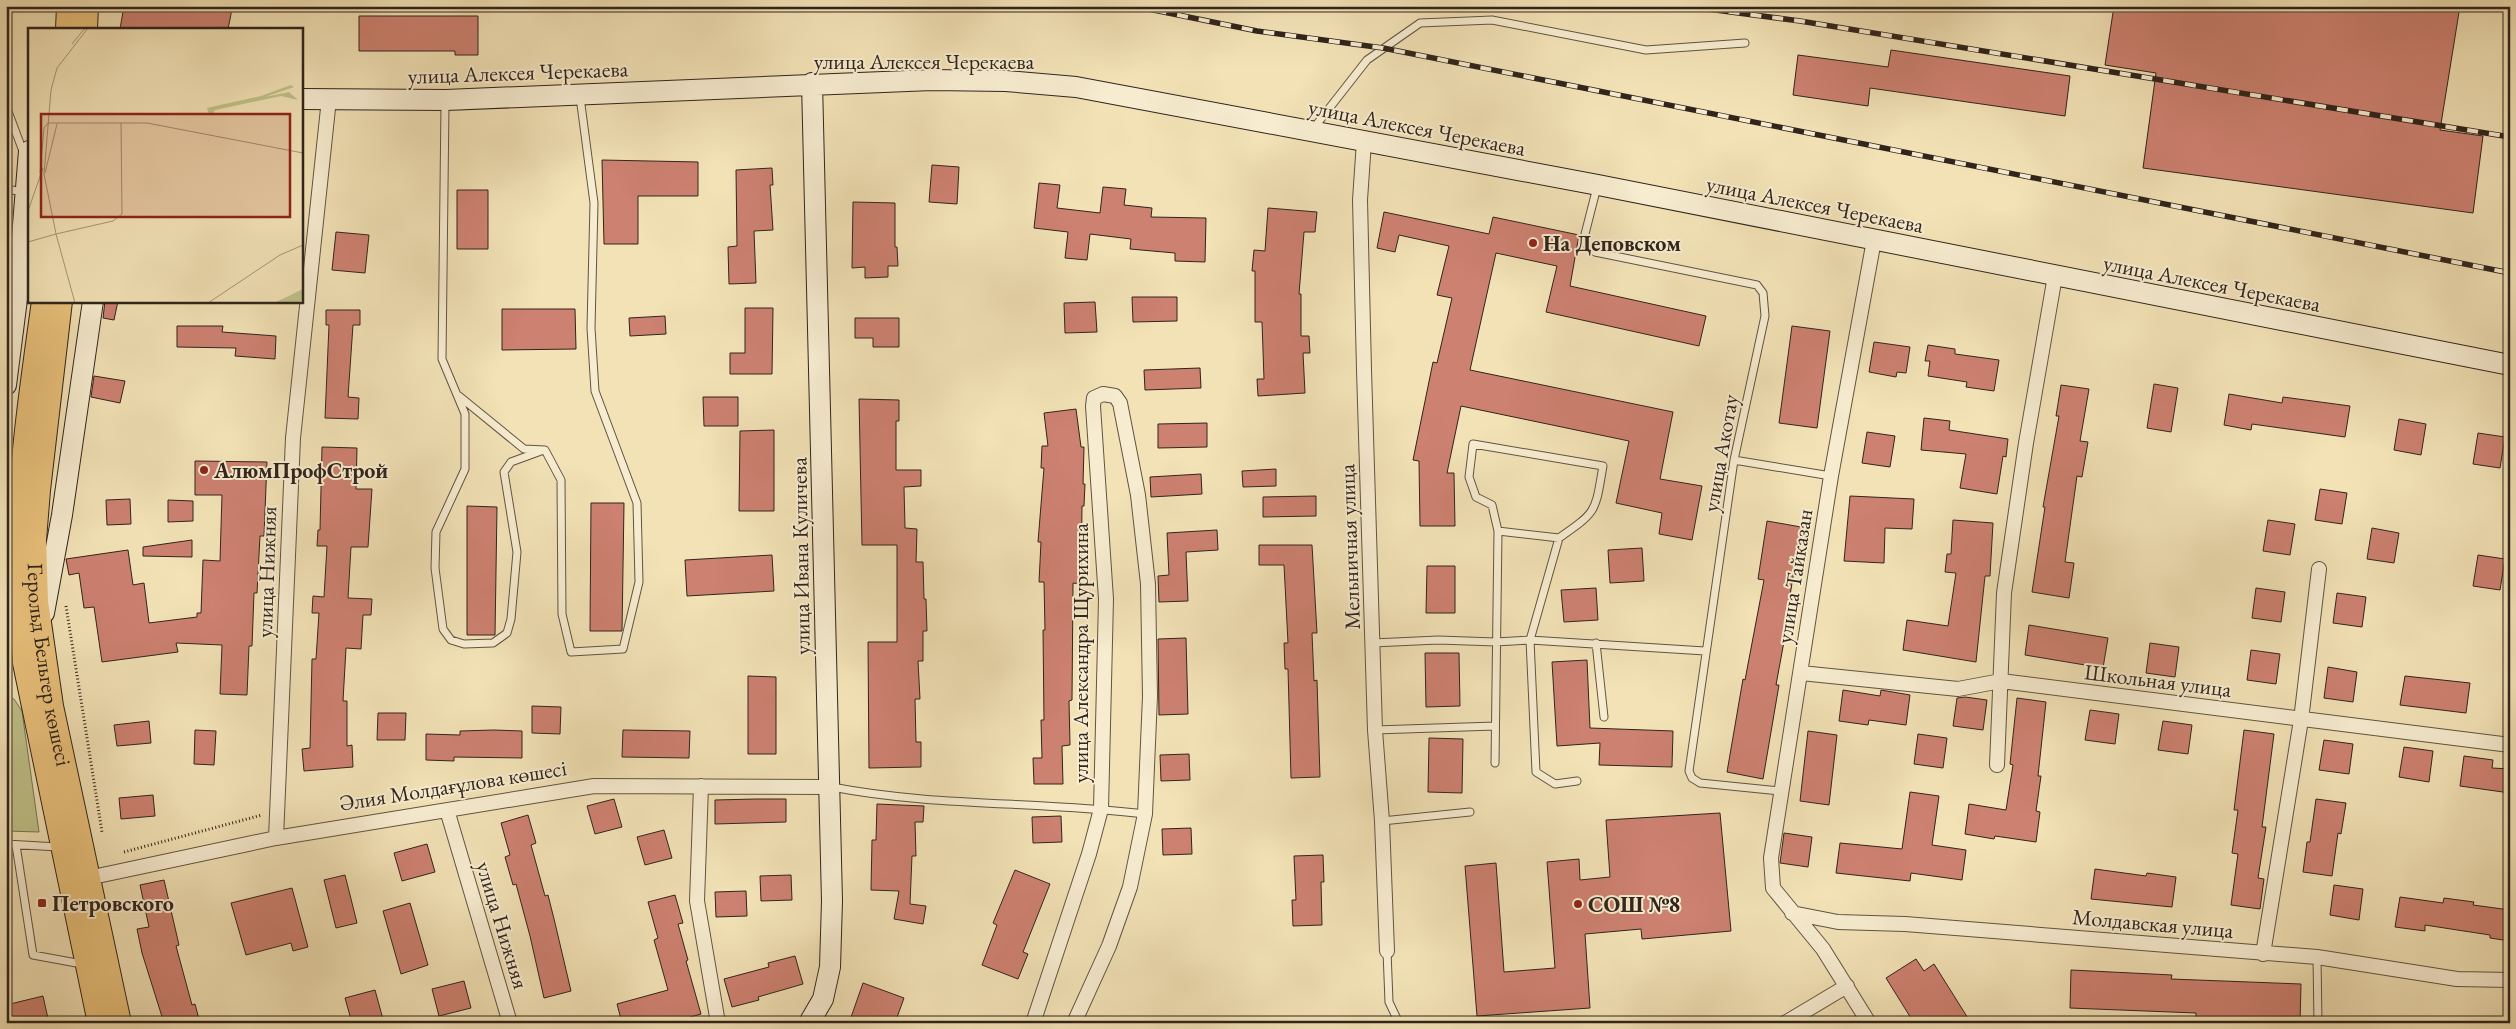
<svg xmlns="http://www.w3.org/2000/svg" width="2516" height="1029" font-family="'EB Garamond',serif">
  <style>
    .green { fill: #c0c28a; stroke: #787353 }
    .building { fill: #cd8171; stroke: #30241c }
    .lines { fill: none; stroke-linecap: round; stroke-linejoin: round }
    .lane-casing { stroke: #605442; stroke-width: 9 }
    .street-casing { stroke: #605442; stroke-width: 16 }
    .secondary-casing { stroke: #30241c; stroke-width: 22 }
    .primary-casing { stroke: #30241c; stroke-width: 24 }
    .path { stroke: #30241c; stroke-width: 3; stroke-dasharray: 1 2.5; stroke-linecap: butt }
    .lane { stroke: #f7ecd0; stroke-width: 7 }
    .street { stroke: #f7ecd0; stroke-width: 14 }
    .secondary { stroke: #f7ecd0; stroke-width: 20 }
    .primary { stroke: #e9c17b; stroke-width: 22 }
    .rail-casing { stroke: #30241c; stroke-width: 5.5 }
    .rail { stroke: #f7ecd0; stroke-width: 4; stroke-dasharray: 11; stroke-linecap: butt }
    .poi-dot { fill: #8f2418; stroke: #f7ecd0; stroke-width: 2 }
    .labels { text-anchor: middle; stroke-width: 4; stroke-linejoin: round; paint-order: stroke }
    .street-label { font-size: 22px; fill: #30241c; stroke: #f7ecd0 }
    .poi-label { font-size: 22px; font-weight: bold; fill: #30241c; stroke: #f7ecd0; text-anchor: start }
    .inset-road { fill: none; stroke: #a49678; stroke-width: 1 }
    .view { fill: #8f2418; fill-opacity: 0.15; stroke: #8f2418; stroke-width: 2.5 }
    .inset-edge { fill: none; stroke: #30241c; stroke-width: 2.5 }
  </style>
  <rect width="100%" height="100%" fill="#f2e2b6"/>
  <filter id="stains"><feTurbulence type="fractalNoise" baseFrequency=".004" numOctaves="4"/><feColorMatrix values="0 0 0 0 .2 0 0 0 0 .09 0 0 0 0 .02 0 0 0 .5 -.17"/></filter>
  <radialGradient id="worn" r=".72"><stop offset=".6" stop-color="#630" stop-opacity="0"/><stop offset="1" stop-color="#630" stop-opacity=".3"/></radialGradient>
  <!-- green -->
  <path class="green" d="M6,696l8,3 8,12 17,121 -33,-1z"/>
  <!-- building -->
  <path class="building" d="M124,6h95l13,3 -4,20h-108z
    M2114,6h346l-20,124 43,6 -10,77 -330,-45 13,-95 -51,-8z
    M359,16h119v39h-23v-4h-96z
    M1891,50l179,26 -5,40 -195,-28 -2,18 -75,-11 5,-40 90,12z
    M602,160l96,2v34h-60v48h-34z
    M932,165l27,2 -2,37 -28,-2z
    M772,168l1,17h-3l3,45 -19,1 2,52 -27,1 -1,-37 9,-1 -1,-76z
    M1039,183l21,2 -3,23 43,5 3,-26 23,2 -2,16 28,3 -1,9 55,1 -1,44 -30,-1v-8l-45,-4 1,-10 -41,-5 -3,26 -22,-2 3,-26 -34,-4z
    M457,190h31v59h-31z
    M853,202l42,1v44h2l1,19h-10v11l-23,1v-11l-13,1z
    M1268,208l49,4 -2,20h-11l-5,62h2v42h8l1,17h-7l2,40 -47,3 -1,-17h7l-2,-57h-7v-51h-3l2,-21 11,1z
    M1384,212l105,22 4,-17 86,18 -9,51 136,30 -7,30 -153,-34 11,-46 -61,-13 -26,117 203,42 -13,67 42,7 -10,54 -33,-6 3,-21 -46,-10 13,-62 -168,-35 -14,67h7l1,53h-35l-1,-65 -6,-1 20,-98 4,1 15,-65 -15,-3 12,-49 -50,-11 -4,17 -18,-4z
    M336,232l33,3 -4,38 -33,-3z
    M1132,297h45v24l-44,1z
    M105,301h13l-4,19 -11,-2z
    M1095,302l2,30 -32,1 -1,-30z
    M745,308h28l-1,66h-42v-21h15z
    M502,309h73l1,40 -74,1z
    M326,310h34v15h-7l-5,72 11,1 -1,21 -33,-1 4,-93h-3z
    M665,316l1,18 -36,2 -1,-18z
    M855,318h44v29h-26v-9h-18z
    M177,326h46l-1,6 54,4 -1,23 -40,-3 1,-8 -59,-1z
    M1792,326l38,5 -13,97 -38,-5z
    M1874,342l36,5 -4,26 -9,-1 -1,5 -27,-5z
    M1928,345l27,4v5l44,6 -5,31 -28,-4 1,-5 -39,-6 2,-15h-5z
    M1200,368l1,20 -56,2 -1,-20z
    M94,376l31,5 -5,22 -29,-6z
    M2154,384l24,4 -7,44 -24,-4z
    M2061,385l28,4 -9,52 8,1 -6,35 -5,-1 -12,86 9,1 -5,35 -37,-6 13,-85h-2l16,-91h-3z
    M2229,394l53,9 1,-6 67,9 -5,31 -93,-13 -1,6 -27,-5z
    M703,397h35v29h-34z
    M859,399l40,1v21h-3v49h25v16l-17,1 1,41 12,1 -1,33h7l1,37h2l1,32h-4v30h-5l2,38h-5l1,43h5v25l-52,1 -1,-126h29v-97h-35z
    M1076,409l5,38h3l-1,37h2l-1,22h-2l-1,78 -8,-1 -1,117 -3,1 1,44 -8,1 1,38h-29l-1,-26h9l-1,-38h3l-1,-90h2l-1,-48h-5l2,-40h-3l6,-74h-3l1,-22h6l-4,-33z
    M1924,418l26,3 -1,9 59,9 -2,18 -3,-1 -6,38 -37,-6 6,-34 -45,-4z
    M2399,419l27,5 -5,31 -27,-5z
    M1207,423v24l-49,1v-24z
    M774,430v81h-35l1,-80z
    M1867,432l28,4 -5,31 -28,-4z
    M2478,433l27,4 -5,31 -27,-4z
    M322,447l35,1 -1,41h16l-4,58h-17l-3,51 24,1 -1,16h-8l-2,34 -15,-1 -3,53h4v45l5,-1 1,22 -49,4 -2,-22 8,-1 2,-89h4l3,-46h-7l1,-17 11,1 3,-51h-10l1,-16h2z
    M195,461l72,1 -3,74h-4l-3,57h-3l-2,53h-3l-2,49 -27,-1 2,-49 -46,-2 2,9 -76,10 -8,-55 -10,1 -5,-35 -10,2 -3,-16 62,-9 5,35 11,-2 5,40 48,-6v-4h4l2,-53 17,1 2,-66h-27z
    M1276,469v17l-33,1 -1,-16z
    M1201,474l1,20 -51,3 -1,-20z
    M2320,489l27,4 -5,31 -27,-4z
    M1316,496v20l-53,1v-20z
    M1850,496l64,3 -2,30 -27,-1 -1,35 -40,-2z
    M130,499l1,25 -24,1 -1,-25z
    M168,500l25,1v20l-25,1z
    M591,503h33l-2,128h-32z
    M467,506l30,1 -2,128h-28z
    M1953,520l40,3 -3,53h-5l-9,86 -73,-12 4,-30 41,6 8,-53 -11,-1 2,-18h4z
    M2268,520l27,4 -5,31 -27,-4z
    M1767,521l34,6 -13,81 2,1 -14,76h3l-16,94 -36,-7 16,-93 2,1 19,-100 -6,-1z
    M2372,528l27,5 -5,30 -27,-4z
    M1217,530l1,20 -32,2 2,49 -29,1 -1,-26 11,-1 -2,-42z
    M192,540v17l-49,-1v-9z
    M1259,545h53l5,88h-5l2,48 3,-1 3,97 -29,1 -3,-109h-3l-1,-26h4l-4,-78h-25z
    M1642,548l2,33 -34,2 -2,-33z
    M772,555l2,36 -87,5 -2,-36z
    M2478,555l27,4 -5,31 -27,-4z
    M1427,566h28v47h-29z
    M1596,588l2,32 -34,2 -3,-32z
    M2256,588l29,4 -4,30 -29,-4z
    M2337,593l29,4 -4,30 -29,-4z
    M2029,625l79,13 -5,30 -78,-13z
    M1186,638l2,76 -29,1 -1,-76z
    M2150,643l29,4 -4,30 -29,-4z
    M2251,650l29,4 -4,30 -29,-4z
    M1425,653h34l1,53 -34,1z
    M1587,660l3,68 83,3 -1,36 -73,-2 1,-22 -43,3 -5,-84z
    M2328,667l29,5 -4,30 -29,-4z
    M748,676l28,1v77h-28z
    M2405,676l65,7 -4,30 -66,-8z
    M1843,690l37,6 1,-6 29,5 -4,30 -37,-5 -1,5 -29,-4z
    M1965,697l22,3 -4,30 -30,-4 4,-28z
    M2017,698l29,4 -8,74h3l-5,35 4,1 -4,30 -41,-6 -1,3 -29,-5 4,-30 37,6 7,-45 -3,-1z
    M532,706l29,1 -1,27 -28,-1z
    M2090,710l29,4 -4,30 -30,-4z
    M378,713h28l-1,27h-28z
    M149,721l2,22 -34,3 -3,-21z
    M2163,721l29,4 -4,29 -30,-4z
    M195,730l21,1 -2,34 -20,-1z
    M494,730l28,1v27l-68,-1v4l-28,-1v-26l34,1v-4z
    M623,730l67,1 -1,27 -67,-1z
    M2244,730l30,4 -12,93h4l-8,51 6,1 -4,30 -29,-4 7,-51 -6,-1 6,-43h-4z
    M1808,731l29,4 -8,70 -29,-4z
    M1918,734l29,4 -4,30 -29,-4z
    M1429,738l34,1 -1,54 -34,-1z
    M2324,740l29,4 -4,30 -30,-4z
    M2404,747l29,4 -4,31 -30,-5z
    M1189,754l1,26 -29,1 -1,-26z
    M2464,756l29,4 -1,8 18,1v24l-50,-7z
    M1910,792l29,4 -7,49 34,5 -4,30 -51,-7 -1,8 -74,-8 4,-30 62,6z
    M153,795l2,21 -34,3 -2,-21z
    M614,799l8,28 -27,7 -8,-28z
    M756,799h30v23l-71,2v-24z
    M2316,799l30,4 -5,31 -3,-1 -6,43 -29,-4 4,-30h3z
    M877,804l47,2 -1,16h-8l1,34h-4l-2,48 16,2 -3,18 -29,-5 5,-28 -28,-1 1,-50h4z
    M1720,813l11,118 -89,8 -1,-10 -56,5 5,74 -113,8 -12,-150 31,-3 8,109 51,-4 -8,-106 32,-3 1,21 30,-3 -4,-57z
    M528,815l8,28 -5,2 14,51 3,-1 7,28 16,68 -27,7 -14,-62 -14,-52 -3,1 -8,-28 5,-2 -9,-32z
    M1061,816l1,26 -29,1 -1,-26z
    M1191,828l1,26 -29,1 -1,-26z
    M664,830l8,28 -27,7 -8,-28z
    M1784,833l28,4 -4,30 -28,-4z
    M427,844l8,28 -33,9 -8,-28z
    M1323,855l1,27h-3l1,43 -29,1 -1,-26h4l-2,-44z
    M2095,869l51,7 1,-3 29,4 -4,30 -81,-8z
    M1015,870l35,14 -27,68 5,2 -10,25 -36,-14 15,-40 -4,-2z
    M345,875l12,48 -21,5 -12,-48z
    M791,875l1,25 -31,1 -1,-25z
    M164,880l15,65 -3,1 16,59 3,-1 5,19h-36l-22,-70 -5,-24 12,-2 -9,-42z
    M2334,885l29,4 -4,31 -29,-5z
    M292,888l16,59 -15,4 -2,-8 -45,12 -15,-52z
    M746,891l1,25 -31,1 -1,-25z
    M675,895l8,28 -5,1 10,36 -2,1 15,53 -31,9h-48l-5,-19 51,-14 -14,-50 4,-2 -10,-36z
    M2400,897l43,6 1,-5 30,4 -1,3 37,5v31l-20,-3v-3l-65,-10v6l-30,-4z
    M410,903l18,62 -27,9 -18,-63z
    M795,956l8,28 -45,13 1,3 -27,7 -8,-28 45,-12 -1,-4z
    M1916,959l8,12 10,-7 37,59h-57l-28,-45z
    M2071,970l101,5 -1,4 130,5 -1,39h-104v-10l-126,-5z
    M464,981l7,27 -32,8 -7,-27z
    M863,983l41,15 -9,25h-46z
    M375,990l9,33h-32l-7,-25z
    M43,996l6,27h-43v-18z"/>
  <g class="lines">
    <defs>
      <path id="lane" d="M445,103l-3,256 23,55v55l-29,63 -1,36 8,61 8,11 13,4 29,-1 14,-10 4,-14 6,-67 -13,-80 7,-10 30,-11
        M6,106l18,48
        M1313,129l54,-69 53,-37 72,-3 154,30 99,-7
        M1597,187l-13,51 3,8 8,6 162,33 6,8 2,23 -31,144 -45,311 3,7 8,5 80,8
        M6,189l18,3
        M459,396l65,53 21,1 16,30 1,134 9,38 52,-3 16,-67 -2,-79 -42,-112 -4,-63 3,-125 -14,-106
        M1734,460l97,16
        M1559,538l-29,102 6,132 19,12 22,-3
        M1373,643l65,-3 58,2 34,-2 175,11
        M1596,643l8,74
        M1375,730l120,-4
        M1495,763l3,-232 61,7c39,-27 36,-26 44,-72l-130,-22 -4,33 7,20 16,8 6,26
        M832,787c103,20 209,14 313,27
        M1382,821l88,-9
        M6,844l52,3
        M16,845l17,110 49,9
        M1387,951l2,51 10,21
        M2317,957l1,66"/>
      <path id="street" d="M1364,141l-4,59 4,170 11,360 7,91 5,130
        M1801,673l157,16 43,-8 509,64
        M1997,765l7,-172 22,-150 29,-167
        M701,786l-4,115 21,122
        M447,810l63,213
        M276,838l17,-400 36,-339
        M88,878l188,-40 318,-52 236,1
        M1792,913l46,9 67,2 412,33 140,22 53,1
        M2263,954l38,-234 18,-151
        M1033,1023l56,-169 12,-45 5,-210 -13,-193 1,-8 9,-4 12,2 5,7 18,92 10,89 2,112 -5,118 -15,73 -21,59 -35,77
        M1785,1023l62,-37
        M1869,1023l-46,-74 -50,-61 -2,-30 60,-382 43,-236"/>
      <path id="secondary" d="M301,99l145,1 486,-20 74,1 70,6 522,98 912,180
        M6,385l11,-86 12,-148
        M44,613l18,-98 31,-214
        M809,1023l14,-24 7,-32 2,-66 -20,-818"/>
      <g id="primary">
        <path d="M67,29l1,-23"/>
        <path d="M86,29l1,-23"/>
        <path d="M43,301c-11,79 -23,160 -25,240 0,41 3,81 6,122l75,360"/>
        <path id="s1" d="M61,301l-22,189 -4,50 2,62 15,104 68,317"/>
      </g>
    </defs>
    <!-- lane casing -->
    <use href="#lane" class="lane-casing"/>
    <!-- street casing -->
    <use href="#street" class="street-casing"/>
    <!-- secondary casing -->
    <use href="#secondary" class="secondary-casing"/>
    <!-- primary casing -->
    <use href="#primary" class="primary-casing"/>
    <!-- path -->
    <path class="path" d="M66,606l36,226
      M124,852l138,-37"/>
    <!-- lane -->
    <use href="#lane" class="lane"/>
    <!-- street -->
    <use href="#street" class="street"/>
    <!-- secondary -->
    <use href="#secondary" class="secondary"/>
    <!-- primary -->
    <use href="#primary" class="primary"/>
    <defs>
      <path id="rail" d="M1134,6l123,25 126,17 1127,225
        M1685,6l115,15 710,116"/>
    </defs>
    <!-- rail casing -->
    <use href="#rail" class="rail-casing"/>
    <!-- rail -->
    <use href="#rail" class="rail"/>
  </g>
  <!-- markers -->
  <g class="poi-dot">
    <circle cx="1533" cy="243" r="5"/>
    <circle cx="204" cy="470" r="5"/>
    <rect x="37" y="898" width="10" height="10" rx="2.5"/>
    <circle cx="1578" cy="904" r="5"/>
  </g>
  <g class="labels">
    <!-- street labels -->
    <g class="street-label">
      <text x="924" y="69">улица Алексея Черекаева</text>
      <text transform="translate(518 72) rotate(-2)" y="8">улица Алексея Черекаева</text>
      <text transform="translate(1417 127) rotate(11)" y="8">улица Алексея Черекаева</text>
      <text transform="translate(1815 204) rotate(11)" y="8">улица Алексея Черекаева</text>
      <text transform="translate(2212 283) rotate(11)" y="8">улица Алексея Черекаева</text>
      <text transform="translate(1720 453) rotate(-80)" y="8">улица Акотау</text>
      <text transform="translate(1349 547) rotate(-92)" y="8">Мельничная улица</text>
      <text transform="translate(800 556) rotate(-91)" y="8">улица Ивана Куличева</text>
      <text transform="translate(266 572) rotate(-88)" y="8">улица Нижняя</text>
      <text transform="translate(1794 576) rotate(-81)" y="8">улица Тайказан</text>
      <text transform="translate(1080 653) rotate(-90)" y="8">улица Александра Щурихина</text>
      <text dy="8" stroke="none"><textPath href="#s1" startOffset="366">Герольд Бельгер көшесі</textPath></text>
      <text transform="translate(2158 680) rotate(7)" y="8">Школьная улица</text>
      <text transform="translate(453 785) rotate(-9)" y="8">Әлия Молдағұлова көшесі</text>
      <text transform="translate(2153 923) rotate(5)" y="8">Молдавская улица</text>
      <text transform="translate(503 925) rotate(73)" y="8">улица Нижняя</text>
    </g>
    <!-- poi labels -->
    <g class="poi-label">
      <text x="1543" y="251">На Деповском</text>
      <text x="214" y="478">АлюмПрофСтрой</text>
      <text x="52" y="911">Петровского</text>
      <text x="1588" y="912">СОШ №8</text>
    </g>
  </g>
  <!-- overview -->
  <g transform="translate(28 28)">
    <rect width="275" height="275" fill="#f2e2b6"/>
    <path d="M263,57l3,2 -29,10 24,-5 9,8 -17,-4 -66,14 -3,5 -4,-3 -1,-4 54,-12zM275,261v10l-4,4h-25z" fill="#c0c28a"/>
    <path class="inset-road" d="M44,16l13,-16M12,145l4,-45 4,-5h99l156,30M17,145l12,-49M0,183l15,-43M28,206l-12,-60 7,-84 6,-22 31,-40M0,214l28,-8M47,275l-19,-69 57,-13 9,-7 -1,-91M180,275l72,-48 23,-10"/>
    <path class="view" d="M13,86h249v103h-249z"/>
    <rect width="275" height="275" class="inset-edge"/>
  </g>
  <!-- margin -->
  <rect width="2516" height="1029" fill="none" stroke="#f2e2b6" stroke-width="25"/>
  <rect x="8" y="8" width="2501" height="1014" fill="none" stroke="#30241c" stroke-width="2.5"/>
  <rect x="12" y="12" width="2491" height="1004" fill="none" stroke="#30241c"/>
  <rect width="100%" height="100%" filter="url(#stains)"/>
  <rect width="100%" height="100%" fill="url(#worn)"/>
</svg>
